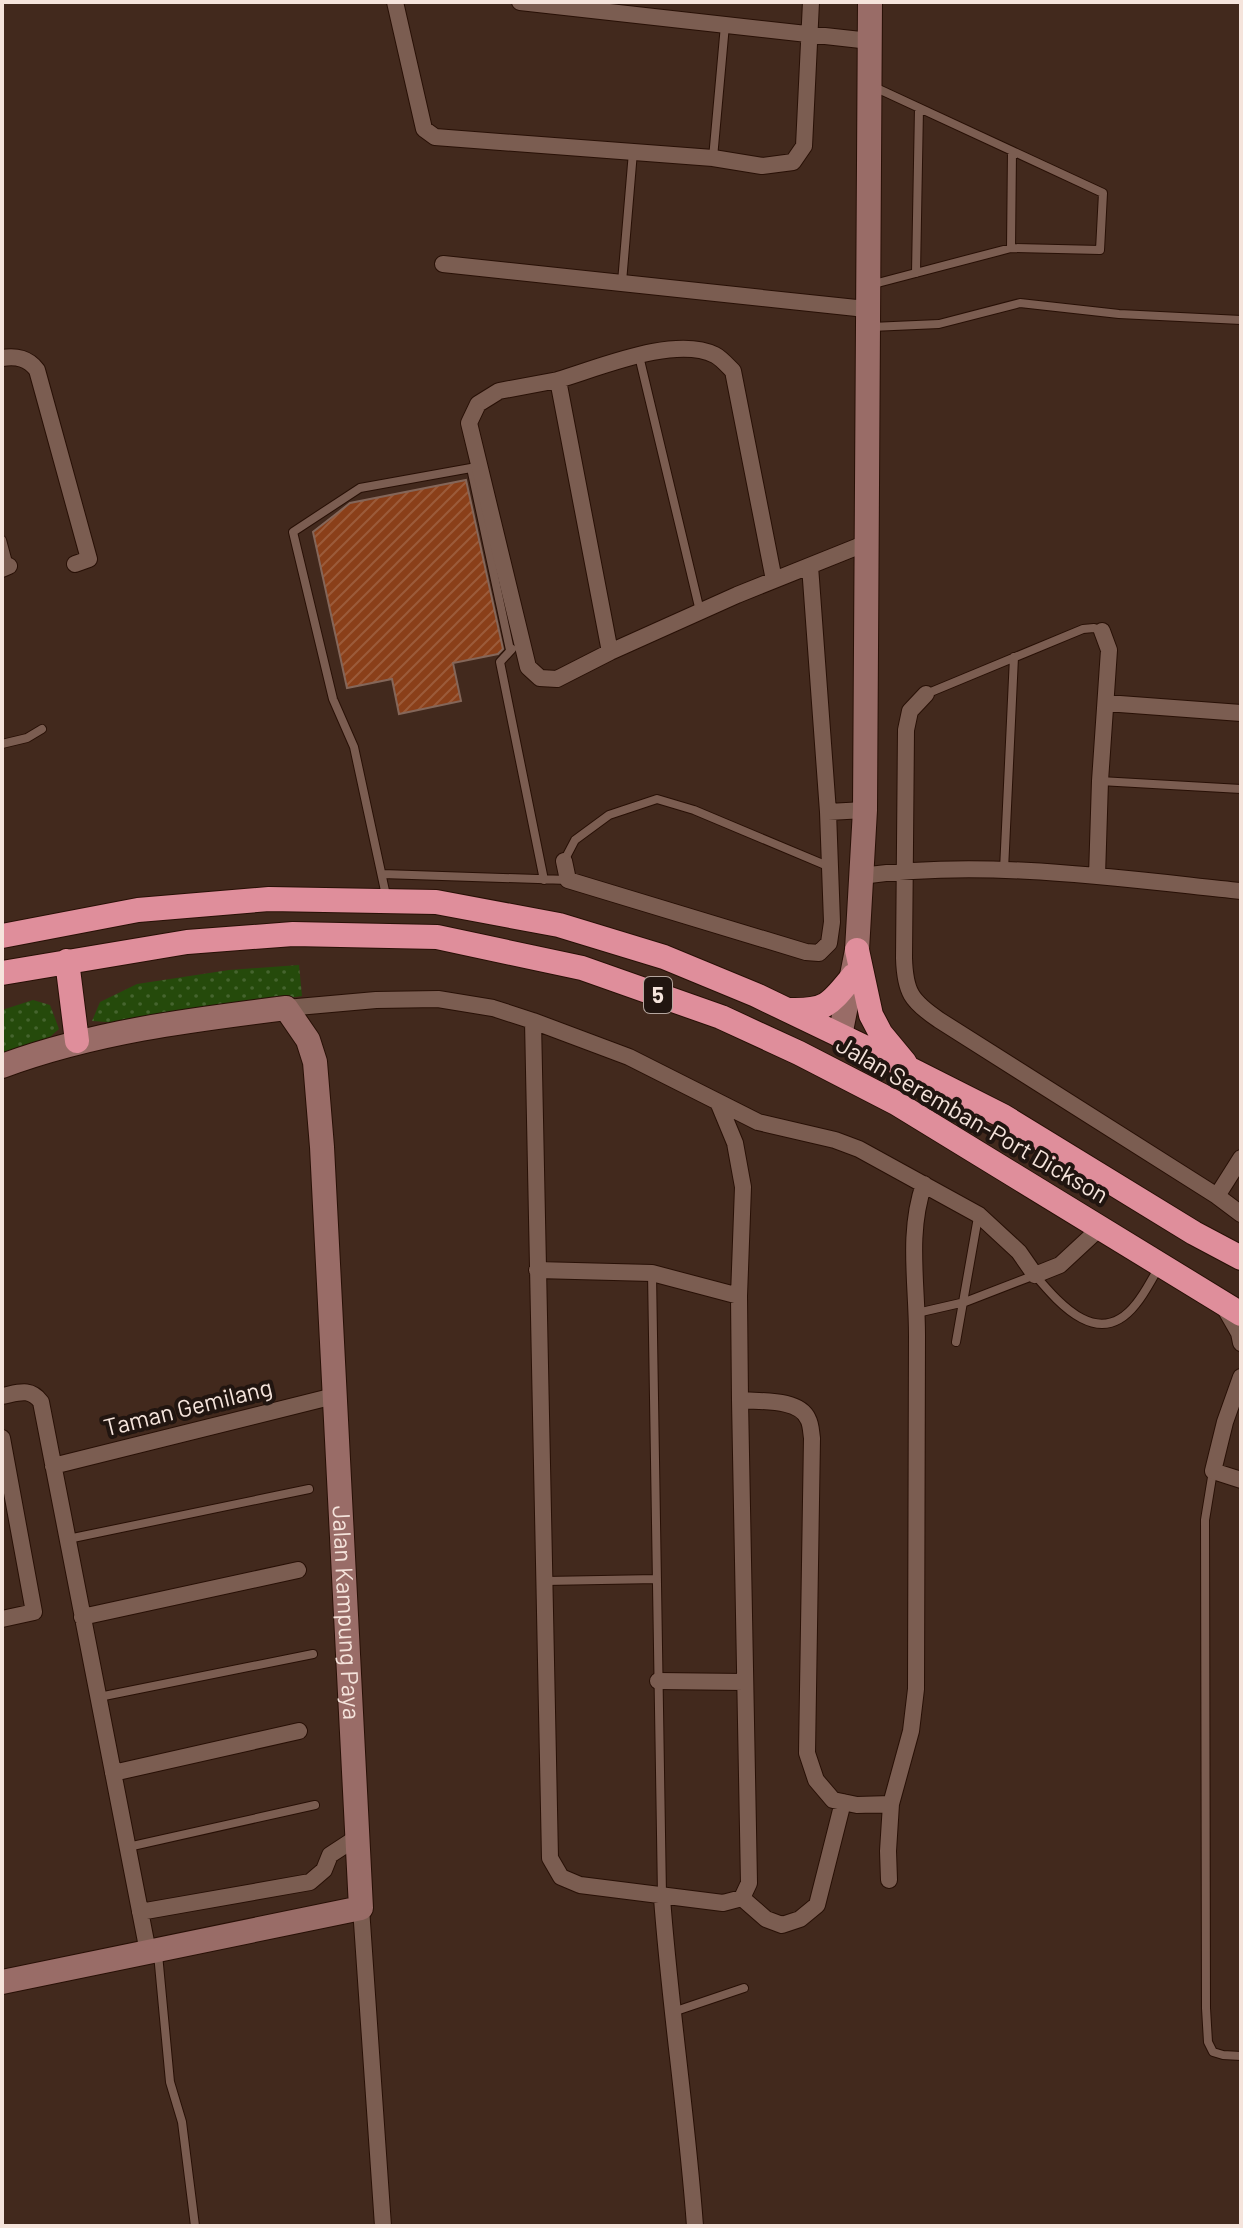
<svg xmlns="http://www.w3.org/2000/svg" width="1243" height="2228" font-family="Barlow,sans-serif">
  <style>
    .grass { fill: url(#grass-dots) }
    .building { fill: url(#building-hatch); stroke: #846659; stroke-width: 2 }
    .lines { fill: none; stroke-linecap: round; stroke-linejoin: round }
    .lane-casing { stroke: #281006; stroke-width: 10 }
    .street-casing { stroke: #281006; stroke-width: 18 }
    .secondary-casing { stroke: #281006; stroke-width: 26 }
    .highway-casing { stroke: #281006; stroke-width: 26 }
    .lane { stroke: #7b5d51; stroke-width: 8 }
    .street { stroke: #7b5d51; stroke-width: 16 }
    .secondary { stroke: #996c67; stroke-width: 24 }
    .highway { stroke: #df8e9b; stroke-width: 24 }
    .labels { text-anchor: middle; stroke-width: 8; stroke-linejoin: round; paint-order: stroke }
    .shield { fill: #211510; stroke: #b5a69f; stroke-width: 2 }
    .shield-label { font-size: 22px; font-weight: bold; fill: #f5e4dc }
    .street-label { font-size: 24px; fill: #f5e4dc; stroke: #211510 }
  </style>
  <defs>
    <pattern id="grass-dots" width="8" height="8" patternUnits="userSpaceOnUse" patternTransform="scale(2)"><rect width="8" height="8" fill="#254a0b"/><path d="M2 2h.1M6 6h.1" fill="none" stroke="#45642e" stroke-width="1.8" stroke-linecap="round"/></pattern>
    <pattern id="building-hatch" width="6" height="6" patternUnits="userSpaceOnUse" patternTransform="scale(2)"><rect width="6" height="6" fill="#8a3f19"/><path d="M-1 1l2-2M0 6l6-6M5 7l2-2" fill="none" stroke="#9b5b3a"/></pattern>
  </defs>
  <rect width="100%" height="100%" fill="#42291d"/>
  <!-- grass -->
  <path class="grass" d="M299,965l3,31 -181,27 -29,-2 8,-19 37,-18 92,-14z
    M33,1000l17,5 9,24 -17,15 -40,14v-48z"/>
  <!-- building -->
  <path class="building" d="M466,480l37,169 -5,5 -45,9 8,38 -62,13 -7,-35 -45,9 -34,-156 37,-29z"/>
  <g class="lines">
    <defs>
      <path id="lane" d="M713,158l12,-133
        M1011,248l1,-97
        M916,273l3,-165
        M622,282l11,-130
        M870,285l141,-37 89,2 3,-57 -231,-107
        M871,327l68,-3 81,-21 99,11 122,6
        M639,356l61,255
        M2,540l7,26
        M512,649l-12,13 44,218
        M926,694l157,-65 11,-1 8,3
        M2,744l25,-6 15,-9
        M1100,781l141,8
        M564,861l11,-21 34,-25 48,-16 37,11 136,57
        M1004,870l10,-213
        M382,874l186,6
        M387,900l-33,-153 -21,-48 -40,-167 67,-44 111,-20 39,182
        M652,1273l10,623
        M917,1313l48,-11 70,-27c26,31 65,75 101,29 10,-12 16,-26 24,-38
        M956,1342l22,-125
        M1213,1471l-8,49 1,488 2,34 5,10 10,3 18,1
        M68,1539l241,-50
        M545,1581l112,-2
        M99,1697l214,-43
        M128,1847l187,-42
        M158,1954l12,128 12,40 13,104
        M673,2012l71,-24"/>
      <path id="street" d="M395,2l29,127 11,8 278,21 49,8 31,-4 11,-16 7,-144
        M520,2l350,39
        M443,264l423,45
        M2,358c15,-2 26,0 35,12l52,189 -14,5
        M558,380l-59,11 -21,13 -9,19 59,244 12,11 17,1 53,-27 127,-57 127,-51
        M2,569l7,-3
        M610,652l-52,-272c41,-12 117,-45 157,-25 6,3 13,11 18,16l41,209
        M926,694l-16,17 -4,19 -2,228c1,34 7,43 35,62l278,176 24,18
        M1106,703l135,10
        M828,812l37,-2
        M564,861l4,19 238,72 13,1 10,-10 3,-21 -4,-110 -18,-246
        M861,876c125,-17 255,2 380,15
        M1097,876l3,-95 9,-131 -7,-19
        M286,1008l90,-8 62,-1 55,9 40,13 96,36 129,65 77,18 24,9 120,66 40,37 16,23 25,-10 41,-38
        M533,1021l17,837 11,19 19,8 143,18 19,-5 7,-15 -9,-483 -1,-104 4,-109 -8,-44 -17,-41
        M1217,1196l24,-38
        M537,1270l115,3 87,23
        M1223,1305l16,28 2,10
        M1241,1377l-16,45 -12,49 28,9
        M2,1396c16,-3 28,-9 39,6l107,550
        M740,1400c19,2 59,-2 68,19 3,5 3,13 4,19l-5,315 9,27 17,20 24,5 34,-1
        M2,1438l32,174 -32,7
        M53,1466l281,-70
        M82,1617l216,-47
        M658,1681l86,1
        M113,1773l186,-42
        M889,1880l-1,-29 3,-47 20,-73 5,-42c0,-118 0,-236 1,-354 0,-52 -10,-102 7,-151
        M662,1898c8,109 25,218 33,328
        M742,1898l24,21 16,6 18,-6 17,-14 26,-103
        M361,1908l22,318
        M140,1912l170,-30 14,-12 6,-15 26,-17"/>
      <g id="secondary">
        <path d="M840,1036l17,-86 8,-140 5,-808"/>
        <path id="s1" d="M2,1066c92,-34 187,-46 284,-58l22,32 7,22 7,85 39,761 -359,74"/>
      </g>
      <path id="highway" d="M2,936l136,-26 131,-11 167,3 123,23 105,32 92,38 154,74 93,47 191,117 47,25
        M857,950l14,65 10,19 24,29
        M67,961l10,80
        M2,973l185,-31 106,-8 144,3 145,31 139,49 78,36 97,50 345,211
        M790,1010c37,1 40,-6 63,-34"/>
    </defs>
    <!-- lane casing -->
    <use href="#lane" class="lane-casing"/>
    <!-- street casing -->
    <use href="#street" class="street-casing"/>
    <!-- secondary casing -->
    <use href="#secondary" class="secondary-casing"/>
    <!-- highway casing -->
    <use href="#highway" class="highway-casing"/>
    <!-- lane -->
    <use href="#lane" class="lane"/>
    <!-- street -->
    <use href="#street" class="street"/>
    <!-- secondary -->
    <use href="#secondary" class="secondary"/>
    <!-- highway -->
    <use href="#highway" class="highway"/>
  </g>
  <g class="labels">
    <!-- shield labels -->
    <rect class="shield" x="644" y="977" width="28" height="36" rx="6"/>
    <g class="shield-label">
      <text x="658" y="1003">5</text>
    </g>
    <!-- street labels -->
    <g class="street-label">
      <text transform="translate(972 1120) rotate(30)" y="8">Jalan Seremban-Port Dickson</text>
      <text transform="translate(188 1408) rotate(-14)" y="8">Taman Gemilang</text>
      <text dy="8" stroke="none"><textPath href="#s1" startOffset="904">Jalan Kampung Paya</textPath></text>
    </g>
  </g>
  <!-- border -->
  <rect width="1243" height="2228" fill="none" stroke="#f5e4dc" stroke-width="8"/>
</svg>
